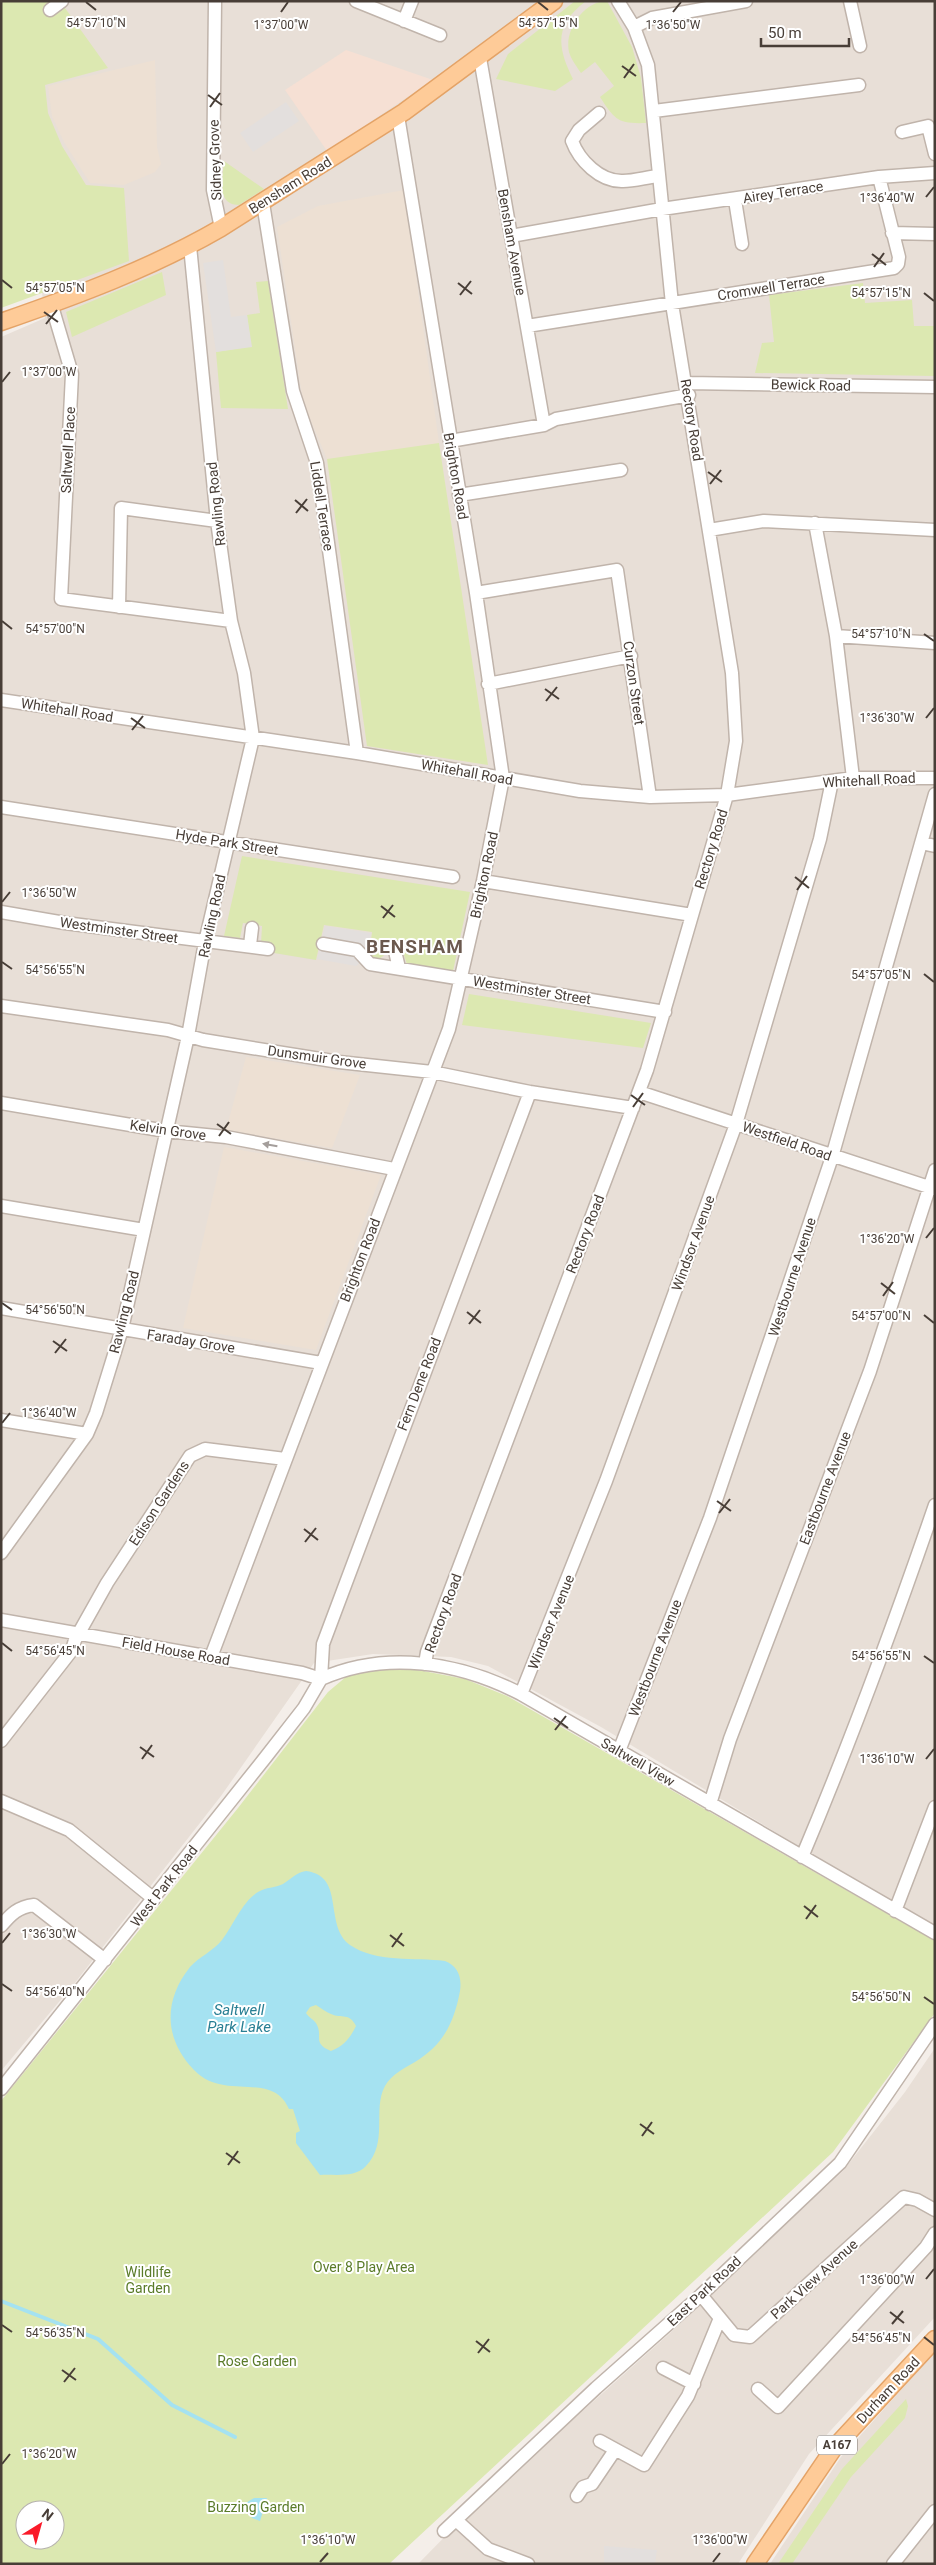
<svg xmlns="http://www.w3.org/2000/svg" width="936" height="2565" font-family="Roboto,sans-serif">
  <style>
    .residential { fill: #e8dfd7 }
    .commercial { fill: #f6e0d4 }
    .education { fill: #ede0d3 }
    .green { fill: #dce8b1; fill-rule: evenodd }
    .parking { fill: #e3dfdd }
    .water { fill: #a5e2f1; fill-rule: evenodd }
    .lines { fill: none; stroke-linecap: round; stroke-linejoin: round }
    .stream { stroke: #a5e2f1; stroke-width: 4 }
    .minor-casing { stroke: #c0b4ab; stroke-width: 15 }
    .major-casing { stroke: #e4a367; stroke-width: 19 }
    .minor { stroke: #fff; stroke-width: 12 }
    .major { stroke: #fecb98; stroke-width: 16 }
    .oneway { fill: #a49e9b }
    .ticks { fill: none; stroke: #483e37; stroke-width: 2 }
    .labels { text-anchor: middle; stroke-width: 4; stroke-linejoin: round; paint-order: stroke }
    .shield { fill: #fff; stroke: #7f7873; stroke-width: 1 }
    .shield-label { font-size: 12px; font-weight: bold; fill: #483e37 }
    .street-label { font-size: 14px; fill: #483e37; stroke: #fff }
    .park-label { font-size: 14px; fill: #5a7b29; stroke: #fff }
    .water-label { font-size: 15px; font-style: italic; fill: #297f94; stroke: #fff }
    .district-label { font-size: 19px; font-weight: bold; letter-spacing: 1px; fill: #6b594e; stroke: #fff }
    .ticks-label { font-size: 12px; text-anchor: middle; fill: #483e37; stroke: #fff; stroke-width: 4; stroke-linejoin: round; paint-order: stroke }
  </style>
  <rect width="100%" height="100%" fill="#f4eee9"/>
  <!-- residential -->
  <path class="residential" d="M8,1h927v1927l-334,-201 -113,-61 -37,-9 -78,-3 -59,9 -93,133 -147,188 -73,87v-1734l44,-19z
    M935,2048v269l-126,137 -71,110h-320l50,-51 201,-179 174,-163 62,-79z
    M935,2352v212h-165l71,-107z"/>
  <!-- commercial -->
  <path class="commercial" d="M346,50l87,30 -106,71 -42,-61z"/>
  <!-- education -->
  <path class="education" d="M155,60l2,87 4,17 -6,8 -31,13 -34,-2 -26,-41 -12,-26 -4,-30z
    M404,190l35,253 49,322 -121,-19 -40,-287 -24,-57 -26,-175 41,-21z
    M246,1057l114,18 -28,73 -106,-18z
    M224,1147l157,28 -65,175 -133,-22z"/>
  <!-- green -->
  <path class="green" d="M1,1h59l48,67 -63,17 3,28 14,33 24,39 38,3 5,73 -128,47z
    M575,1h11c-32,24 -29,46 -13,78l-18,12 -59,-12 12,-25z
    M607,1l25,46 9,31 5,45c-28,1 -31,-3 -46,-26l14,-11 -19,-24 -14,11c-4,-6 -10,-14 -12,-21 -5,-22 15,-51 38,-51z
    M224,161l40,28 -25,16c-24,0 -16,-29 -15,-44z
    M162,272l4,23 -94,42 -6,-25z
    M268,281l20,128 -67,-1 -5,-56 35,-6 -4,-31 13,-2 -4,-31z
    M863,283l2,20 47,-3 2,26h21v50l-180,-3 7,-30 12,-1 -5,-47z
    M439,443l49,322 -121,-19 -40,-287z
    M242,856l228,36 -17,79 -46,-7 -8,-23 -11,3 1,7 -12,10 -8,-3 3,-26 -48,-7 -8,35 -42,-7v-7l-13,-2 1,-18 -19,-3 -3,15 -16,-2z
    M469,994l182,29 -8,25 -181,-23z
    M375,1669l43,1 47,9 42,17 428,245v72l-102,139 -444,412h-388v-463l237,-293 90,-116 19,-16zM25,2510h30v30h-30z
    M906,2399l2,7 -3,12 -54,59 -59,87h-14l64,-95z"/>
  <!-- parking -->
  <path class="parking" d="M286,102l13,19 -46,31 -13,-19z
    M223,260l8,57 16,-2 5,32 -36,5 -13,-89z
    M325,926l46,7 -4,24 -11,9 -39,-7z
    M604,2546l53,4 -2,14h-51z"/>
  <!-- water -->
  <path class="water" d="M306,1871c40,5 17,54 44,74 26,18 65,12 95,16 13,5 17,16 15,30 -6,32 -17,54 -45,71 -12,7 -23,12 -30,24 -13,24 4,56 -19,80 -11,12 -30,8 -46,9l-24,-32v-10l4,-2 -7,-22h-4c-17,-39 -65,-7 -95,-39 -30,-31 -31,-69 -4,-103 9,-10 23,-16 32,-27 11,-14 20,-38 36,-48 8,-5 17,-4 25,-8 8,-5 14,-12 23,-13zM316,2005c5,3 10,7 15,9 11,5 18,-2 25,12 -6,12 -12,20 -25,25 -19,-8 -8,-14 -14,-26 -2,-5 -8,-7 -11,-12l4,-6z
    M254,2498h13l-7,23 -8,-3 -3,-7 -5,-2v-5z"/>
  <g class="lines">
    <!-- stream -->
    <path class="stream" d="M1,2301l97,38 74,66 63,32"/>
    <defs>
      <path id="minor" d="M215,1l-2,189 8,38
        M356,1l84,34
        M850,1l10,45
        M50,10l12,-9
        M404,21l8,-20
        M634,27l18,-9 94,-17
        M480,58l64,367
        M654,111l205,-26
        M599,113l-20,17 -7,11c7,19 28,41 51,40 12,0 24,-4 36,-5
        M902,132l26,-6 7,28
        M735,200l7,44
        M263,203l30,188 24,72 40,290
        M892,233l43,1
        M511,236l151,-27 217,-32 56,-4
        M51,303l21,71 -11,225 170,22
        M527,326l367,-58 4,-4 1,-7 -20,-80
        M687,383l248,4
        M450,441l94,-16 12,-6 133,-24
        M459,495l162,-25
        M815,523l21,113 17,142
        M709,530l55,-9 171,9
        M476,593l141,-23 33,227
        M119,607l2,-99 96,13
        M836,636l99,7
        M488,684l143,-28
        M1,700l356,53 223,38 70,6 77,-2 126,-17h82
        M1,807l452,70
        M921,843l14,3
        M483,881l209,34
        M1,912l64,11 203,26
        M323,944l34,6 13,14 295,48
        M250,945l2,-17
        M394,947l5,21
        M1,1006l167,24 35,10 136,22 93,10 98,20 103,16
        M639,1092c99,32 197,65 296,97
        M1,1103l165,28 60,6 168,32
        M1,1206l143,24
        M1,1308l320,55
        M1,1420l86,14
        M1,1553l86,-119 9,-21 26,-84 66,-293 17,-94 48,-204 -9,-65 -13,-52 -14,-100 -27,-275
        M1,1620l301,53 19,6
        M211,1657l238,-628 34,-148 20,-103 -27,-185 -78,-477
        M425,1664l2,-12 220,-582 80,-275 9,-54 -4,-68 -60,-369 -24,-239 -14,-38 -16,-26
        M321,1679c65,-29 138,-17 200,15l414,239
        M521,1694l85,-213 130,-357 84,-285 12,-58
        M1,1741l71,-91 3,-10 32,-57 83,-127 15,-7 80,10
        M619,1751l91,-233 122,-361 103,-363
        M1,1801l68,29 85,69
        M710,1804l20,-65 140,-368 65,-201
        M802,1857c49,-116 92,-233 133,-352
        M895,1911l40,-104
        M1,1926c10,-12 17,-19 33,-21l71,55
        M1,2089l264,-331 39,-50 17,-29 2,-35 207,-552
        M701,2295l33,40 16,2 154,-140 13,3 18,10
        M663,2368l31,16
        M758,2389l20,18 148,-160 9,-14
        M600,2441l44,24 44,-69 32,-78
        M577,2496l6,-9 9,-3 23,-34
        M456,2520l32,29 40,15
        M444,2531l152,-143 105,-93 139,-132 95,-139
        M893,2564l42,-53"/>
      <path id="major" d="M1,322c75,-26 151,-54 220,-94l183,-116 150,-111
        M755,2564l79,-116 101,-109"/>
    </defs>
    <!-- minor casing -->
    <use href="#minor" class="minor-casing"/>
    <!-- major casing -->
    <use href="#major" class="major-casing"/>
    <!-- minor -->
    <use href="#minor" class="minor"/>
    <!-- major -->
    <use href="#major" class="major"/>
  </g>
  <!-- one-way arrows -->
  <defs><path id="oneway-solid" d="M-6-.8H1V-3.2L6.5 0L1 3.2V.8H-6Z" transform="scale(1.25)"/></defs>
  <use class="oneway" href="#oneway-solid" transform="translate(270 1145) rotate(-170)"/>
  <!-- ticks -->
  <path class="ticks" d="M86,2l10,8M538,2l10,8M281,12l7,-10M673,12l8,-10M622,66l14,10M624,78l10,-14M208,95l14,10M210,107l10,-14M926,197l8,-10M872,254l14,11M874,267l10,-14M2,280l10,8M458,283l14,11M924,293l10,8M460,295l11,-14M44,312l14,10M46,324l11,-14M2,382l8,-10M708,472l14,10M710,484l11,-14M295,500l13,11M296,513l11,-14M2,621l10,8M924,634l10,7M545,689l14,10M546,701l11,-14M131,718l14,10M926,718l8,-10M132,730l11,-14M795,877l14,11M797,890l10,-14M2,902l8,-10M381,906l14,11M383,918l10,-13M2,962l10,7M924,974l10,8M631,1095l14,10M633,1107l10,-14M217,1124l14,10M219,1136l10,-14M926,1238l8,-10M881,1283l14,11M883,1296l10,-14M2,1303l10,7M467,1312l14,11M924,1315l10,8M469,1324l11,-14M53,1341l14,10M55,1353l11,-14M2,1423l8,-10M717,1501l14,10M719,1513l11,-14M304,1529l14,11M305,1542l11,-14M2,1643l10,8M924,1656l10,7M554,1718l14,10M555,1730l11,-14M140,1747l14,10M142,1759l10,-14M926,1759l8,-10M804,1906l14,11M806,1919l10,-14M390,1935l14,11M2,1943l8,-10M392,1947l10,-14M2,1984l10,7M924,1997l10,7M640,2124l14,10M642,2136l10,-14M226,2153l14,10M228,2165l10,-14M926,2279l8,-10M890,2312l14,11M892,2324l11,-13M2,2325l10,7M924,2337l10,8M476,2341l14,11M478,2353l11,-14M62,2370l14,10M64,2382l11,-14M2,2464l8,-10M320,2562l8,-9M713,2562l7,-9"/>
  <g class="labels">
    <!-- shield labels -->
    <rect class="shield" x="817" y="2435.5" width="40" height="19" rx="4"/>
    <g class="shield-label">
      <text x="837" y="2449">A167</text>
    </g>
    <!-- street labels -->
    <g class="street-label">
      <text transform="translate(215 160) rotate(-92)" y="5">Sidney Grove</text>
      <text transform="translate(290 185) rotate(-32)" y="5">Bensham Road</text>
      <text transform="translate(783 192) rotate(-9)" y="5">Airey Terrace</text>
      <text transform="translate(512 242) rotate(80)" y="5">Bensham Avenue</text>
      <text transform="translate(771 287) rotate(-9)" y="5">Cromwell Terrace</text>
      <text transform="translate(811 385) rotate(1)" y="5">Bewick Road</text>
      <text transform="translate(692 420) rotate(81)" y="5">Rectory Road</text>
      <text transform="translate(68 450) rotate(-87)" y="5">Saltwell Place</text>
      <text transform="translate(456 476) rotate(80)" y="5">Brighton Road</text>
      <text transform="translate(216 504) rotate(-96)" y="5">Rawling Road</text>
      <text transform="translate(322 506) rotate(81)" y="5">Liddell Terrace</text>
      <text transform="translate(634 683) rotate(82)" y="5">Curzon Street</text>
      <text transform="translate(67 710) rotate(9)" y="5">Whitehall Road</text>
      <text transform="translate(467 772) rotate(10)" y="5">Whitehall Road</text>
      <text transform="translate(869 780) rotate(-3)" y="5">Whitehall Road</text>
      <text transform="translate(227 842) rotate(9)" y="5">Hyde Park Street</text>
      <text transform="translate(711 849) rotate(-73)" y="5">Rectory Road</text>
      <text transform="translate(484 875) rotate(-78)" y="5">Brighton Road</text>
      <text transform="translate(212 916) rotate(-78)" y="5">Rawling Road</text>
      <text transform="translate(119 930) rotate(8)" y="5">Westminster Street</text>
      <text transform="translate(532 990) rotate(9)" y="5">Westminster Street</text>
      <text transform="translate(317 1057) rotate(8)" y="5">Dunsmuir Grove</text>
      <text transform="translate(168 1130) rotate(8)" y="5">Kelvin Grove</text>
      <text transform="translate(787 1141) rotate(19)" y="5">Westfield Road</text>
      <text transform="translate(585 1234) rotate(-69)" y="5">Rectory Road</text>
      <text transform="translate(693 1243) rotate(-70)" y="5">Windsor Avenue</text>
      <text transform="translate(360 1260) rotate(-69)" y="5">Brighton Road</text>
      <text transform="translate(792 1277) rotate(-72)" y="5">Westbourne Avenue</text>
      <text transform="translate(124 1312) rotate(-76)" y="5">Rawling Road</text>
      <text transform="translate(191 1341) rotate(9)" y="5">Faraday Grove</text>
      <text transform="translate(419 1384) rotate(-69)" y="5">Fern Dene Road</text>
      <text transform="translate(825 1488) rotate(-69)" y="5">Eastbourne Avenue</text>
      <text transform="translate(159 1503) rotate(-57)" y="5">Edison Gardens</text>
      <text transform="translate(443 1613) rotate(-70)" y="5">Rectory Road</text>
      <text transform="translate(551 1622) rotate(-68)" y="5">Windsor Avenue</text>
      <text transform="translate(176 1651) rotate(10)" y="5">Field House Road</text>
      <text transform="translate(655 1658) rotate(-69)" y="5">Westbourne Avenue</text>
      <text transform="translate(638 1762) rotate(30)" y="5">Saltwell View</text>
      <text transform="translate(164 1886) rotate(-52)" y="5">West Park Road</text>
      <text transform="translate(814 2279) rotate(-42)" y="5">Park View Avenue</text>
      <text transform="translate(704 2291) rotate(-43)" y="5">East Park Road</text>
      <text transform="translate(888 2390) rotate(-47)" y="5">Durham Road</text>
    </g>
    <!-- park labels -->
    <g class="park-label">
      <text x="364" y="2272">Over 8 Play Area</text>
      <text x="148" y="2277">Wildlife<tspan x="148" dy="16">Garden</tspan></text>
      <text x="257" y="2366">Rose Garden</text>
      <text x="256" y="2512">Buzzing Garden</text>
    </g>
    <!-- water labels -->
    <g class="water-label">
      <text x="239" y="2015">Saltwell<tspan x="239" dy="17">Park Lake</tspan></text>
    </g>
    <!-- district labels -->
    <g class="district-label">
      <text x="415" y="953">BENSHAM</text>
    </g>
  </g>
  <g class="ticks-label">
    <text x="96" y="27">54°57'10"N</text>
    <text x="548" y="27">54°57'15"N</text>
    <text x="281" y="29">1°37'00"W</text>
    <text x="673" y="29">1°36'50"W</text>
    <text x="887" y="202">1°36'40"W</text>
    <text x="55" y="292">54°57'05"N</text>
    <text x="881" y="297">54°57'15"N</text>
    <text x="49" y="376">1°37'00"W</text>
    <text x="55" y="633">54°57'00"N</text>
    <text x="881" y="638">54°57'10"N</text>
    <text x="887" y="722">1°36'30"W</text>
    <text x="49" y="897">1°36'50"W</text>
    <text x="55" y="974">54°56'55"N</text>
    <text x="881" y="979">54°57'05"N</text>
    <text x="887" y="1243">1°36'20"W</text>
    <text x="55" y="1314">54°56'50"N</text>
    <text x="881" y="1320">54°57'00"N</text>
    <text x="49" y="1417">1°36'40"W</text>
    <text x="55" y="1655">54°56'45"N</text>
    <text x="881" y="1660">54°56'55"N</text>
    <text x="887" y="1763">1°36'10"W</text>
    <text x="49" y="1938">1°36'30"W</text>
    <text x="55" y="1996">54°56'40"N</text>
    <text x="881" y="2001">54°56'50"N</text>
    <text x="887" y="2284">1°36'00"W</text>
    <text x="55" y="2337">54°56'35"N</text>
    <text x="881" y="2342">54°56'45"N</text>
    <text x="49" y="2458">1°36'20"W</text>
    <text x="328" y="2544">1°36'10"W</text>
    <text x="720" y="2544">1°36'00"W</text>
  </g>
  <!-- border -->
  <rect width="936" height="2565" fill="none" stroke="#483e37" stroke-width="5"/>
  <!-- north arrow -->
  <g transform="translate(40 2525) rotate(37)"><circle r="24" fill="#ffffff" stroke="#b6b2af"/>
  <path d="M0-4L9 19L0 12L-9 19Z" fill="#fa1a29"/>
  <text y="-8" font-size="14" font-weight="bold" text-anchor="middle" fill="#483e37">N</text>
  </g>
  <!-- scale -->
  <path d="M761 38v8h88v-8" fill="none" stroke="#483e37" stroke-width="2.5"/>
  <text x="768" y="38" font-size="15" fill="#483e37" stroke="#ffffff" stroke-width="4" paint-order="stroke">50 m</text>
</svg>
